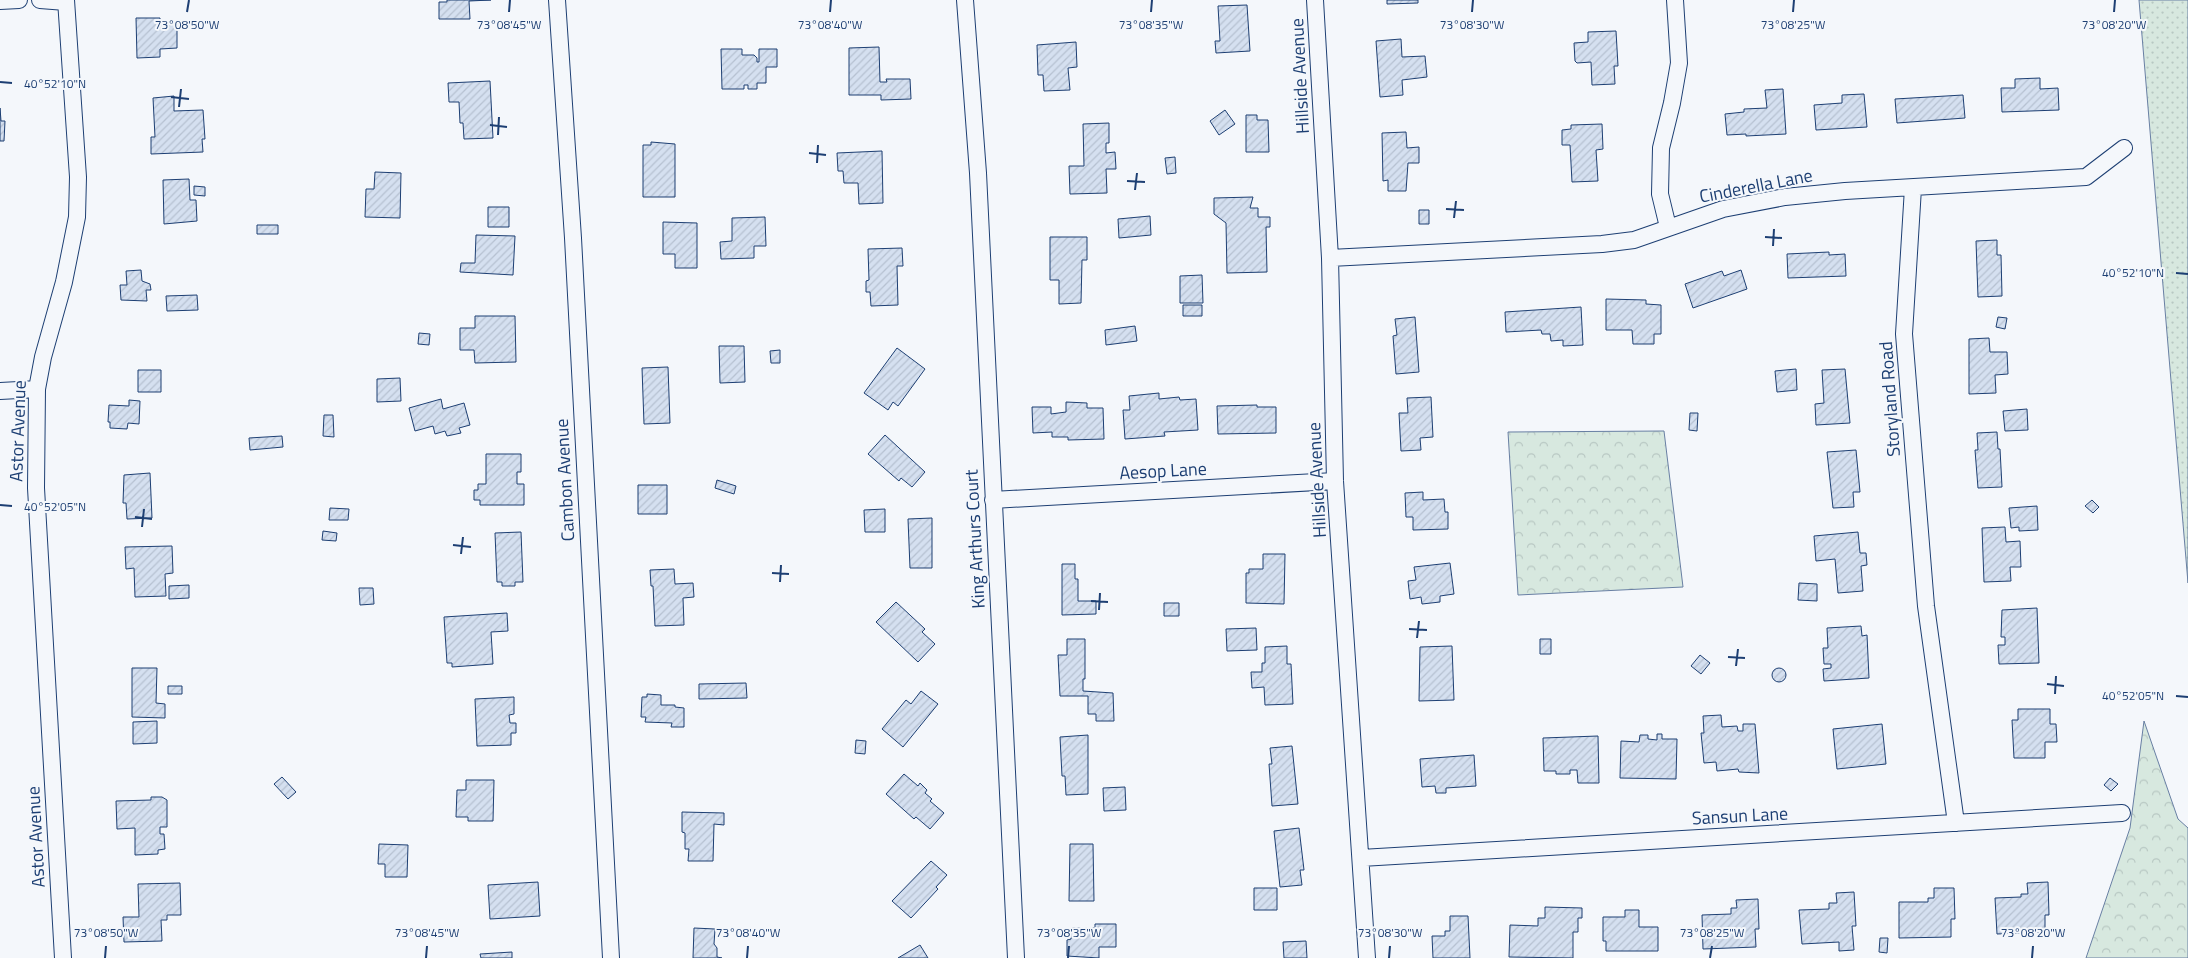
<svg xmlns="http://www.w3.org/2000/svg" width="2188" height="958" font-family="'Titillium Web',sans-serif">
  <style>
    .grass { fill: url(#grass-dots); stroke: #687fa3 }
    .forest { fill: url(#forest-crowns); stroke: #687fa3 }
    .building { fill: url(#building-hatch); stroke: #1d3f73 }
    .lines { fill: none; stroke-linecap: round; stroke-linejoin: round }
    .street-casing { stroke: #1d3f73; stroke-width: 18 }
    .street { stroke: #f4f7fb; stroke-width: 16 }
    .ticks { fill: none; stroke: #1d3f73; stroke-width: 2 }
    .labels { text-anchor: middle; stroke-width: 4; stroke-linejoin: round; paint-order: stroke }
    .street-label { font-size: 18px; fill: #1d3f73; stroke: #f4f7fb }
    .ticks-label { font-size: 12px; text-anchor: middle; fill: #1d3f73; stroke: #f4f7fb; stroke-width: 4; stroke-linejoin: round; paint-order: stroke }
  </style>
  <defs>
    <pattern id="grass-dots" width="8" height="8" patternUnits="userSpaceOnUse" patternTransform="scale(1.25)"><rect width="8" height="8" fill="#d7e8df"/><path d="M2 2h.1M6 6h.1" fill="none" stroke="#b8c8c3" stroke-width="1.8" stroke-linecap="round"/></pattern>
    <pattern id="forest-crowns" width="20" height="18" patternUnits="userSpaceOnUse" patternTransform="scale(1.25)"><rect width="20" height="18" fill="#d7e8df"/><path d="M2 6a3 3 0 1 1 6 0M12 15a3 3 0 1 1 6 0" fill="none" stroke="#b8c8c3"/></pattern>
    <pattern id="building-hatch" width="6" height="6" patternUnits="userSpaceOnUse" patternTransform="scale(1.25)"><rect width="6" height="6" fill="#d5e0f0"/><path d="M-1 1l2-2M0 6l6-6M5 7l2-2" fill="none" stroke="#b6c1d1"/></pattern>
  </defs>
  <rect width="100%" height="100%" fill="#f4f7fb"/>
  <!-- grass -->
  <path class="grass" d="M2139,0h49v583z"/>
  <!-- forest -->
  <path class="forest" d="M1664,431l19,156 -165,8 -10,-163z
    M2144,721l34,98 10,9v130h-102l44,-130z"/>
  <!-- building -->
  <path class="building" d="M447,0h44l-22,1 1,18h-31v-17h8z
    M1387,0h31v3l-31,1z
    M1247,5l3,46 -34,2 -1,-12h5l-2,-35z
    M136,18h24v4h17v26l-17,1v8l-23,1z
    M1616,31l2,35h-4l1,18 -23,1 -1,-23 -14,1 -2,-2 -1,-18 14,-1v-10z
    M1401,39l1,18 23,-1 2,21 -25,3 1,15 -23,2 -4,-56z
    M1076,42l1,25 -9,1 2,22 -26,1 -1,-16h-5l-1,-30z
    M879,47l1,35h7l-1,-3h24l1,20 -30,1v-5h-32v-47z
    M721,49h21v6h12l3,3v4h2v-13h18v18h-11v16h-9v6h-9v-4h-4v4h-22z
    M2040,78v11l18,-1 1,22 -57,2 -1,-24h14v-9z
    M490,81l3,57 -29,1 -1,-16h-3l-1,-21h-10l-1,-19z
    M1783,89l3,45 -40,2v-2l-19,1 -2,-21 19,-2v-3l23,-1 -2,-18z
    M1864,94l3,33 -51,3 -2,-25 28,-2v-8z
    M1963,95l2,23 -68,5 -2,-24z
    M174,96v15l29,-1 2,29h-3l1,13 -52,2v-17h4l-2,-39z
    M0,108l1,13h4l-1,20h-4z
    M1225,110l10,14 -16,11 -9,-14z
    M1246,115h11v5h11l1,32h-23z
    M1109,123v20h-3v10l9,-1 1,17h-10l1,24 -37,1 -1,-28h15l-1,-42z
    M1602,124l1,25 -7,1 2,31 -26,1 -2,-37h-8v-15l9,-1v-4z
    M1406,132l1,16 12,-1v16h-11l-2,28h-18v-11l-5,1 -1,-48z
    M651,142l24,2v53h-32v-52h8z
    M882,151l1,52 -24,1 -1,-21h-14l-1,-12h-5l-1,-18z
    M1175,157l1,16 -9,1 -2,-16z
    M375,172l26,1 -1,45 -35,-1 1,-28h8z
    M189,179l1,21h6l1,21 -33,3 -1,-44z
    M194,186l11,1v9l-11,-1z
    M1253,197l-3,11h8v9h12v10h-4l1,45 -40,1 -1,-50 -12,-9v-16z
    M488,207h21v20h-21z
    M1419,210h10v14h-10z
    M1150,216l1,19 -32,3 -1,-19z
    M765,217l1,29h-12v12l-33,1 -1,-17 12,-1v-23z
    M663,222l34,1v45h-22v-14h-12z
    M257,225h21v9h-21z
    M476,235l39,1 -2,39 -53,-3 1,-9h14z
    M1050,237h37v23h-5l-1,43 -22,1v-24h-9z
    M1997,240v15h4l1,41 -24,1 -2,-56z
    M902,248l1,18h-6l1,39 -27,1 -1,-14h-4v-11l3,-1 -1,-31z
    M1829,252v3l16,-1 1,22 -58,2 -1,-24z
    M141,270l1,11 8,3 1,6h-5l1,11 -26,-1 -1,-15h7l-1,-14z
    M1741,270l6,19 -54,19 -8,-24 37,-13 2,5z
    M1202,275l1,28h-23v-27z
    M197,295l1,15 -31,1 -1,-15z
    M1606,299l40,1v4l15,1v29h-7v10h-21l-1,-14h-26z
    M1183,305h19v11h-19z
    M1581,307l2,38 -20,1v-6l-12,1 -1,-7h-8l-1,-4 -35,2 -1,-20z
    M475,316h40l1,46 -41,1 -1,-13h-14v-22h15z
    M1415,317l4,55 -23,2 -3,-38 4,-1 -2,-16z
    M1998,317l9,1 -2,11 -9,-2z
    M1135,326l2,15 -31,4 -1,-15z
    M419,333l11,1 -1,11 -11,-1z
    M1989,338l1,14h17l1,22 -13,1 1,18 -27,1v-55z
    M719,346h25l1,36 -25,1z
    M897,348l28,21 -27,37 -5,-4 -5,8 -24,-17z
    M780,350v13h-9l-1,-12z
    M668,367l2,56 -26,1 -2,-56z
    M1796,369l1,21 -20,2 -2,-21z
    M1845,369l5,54 -34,2 -1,-21 9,-1 -2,-33z
    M138,370h23v22h-23z
    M400,378l1,23 -24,1v-23z
    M1159,393v6l20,-2 1,3 16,-1 2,31 -34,2 1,4 -40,3 -2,-29h7l-1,-14z
    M1431,397l2,40 -13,1 1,12 -20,1 -2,-38h9l-1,-15z
    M441,399l2,10 21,-6 6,22 -11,3 2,5 -14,3 -2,-5 -10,3 -2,-8 -18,5 -6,-23z
    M129,400l11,1 -1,23 -11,-1 -1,6 -17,-1v-6h-2l1,-17 20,1z
    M1066,402l21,1v5h16l1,31 -36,1v-3h-16v-5l-19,1 -1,-26h19v7l15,-2z
    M1257,405v2h19v26l-58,1 -1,-28z
    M2027,409l1,21 -23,1 -2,-20z
    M1690,413h8l-1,18 -8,-1z
    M324,415h9l1,22 -11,-1z
    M1997,432l1,17h2l2,38 -24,1 -3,-38h3l-1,-17z
    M885,435l40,37 -13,15 -11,-9 -2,3 -31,-27z
    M282,436l1,11 -33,3 -1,-12z
    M1856,450l4,42h-7l1,15 -21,1 -6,-56z
    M486,454h35v18h-4v12h7v21h-44v-5h-6v-10h4v-6h8z
    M150,473l2,45 -25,1 -1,-16h-3l1,-28z
    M717,480l19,6 -2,8 -19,-6z
    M638,485h29v29h-29z
    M1423,492v8l21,-1 1,13h3v17l-35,1v-13h-7l-1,-24z
    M2092,500l7,7 -6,6 -8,-7z
    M2037,506l1,24 -19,1v-4l-8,1 -2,-20z
    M330,508l19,1 -1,11h-19z
    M885,509v23h-20l-1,-22z
    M932,518v50h-22l-2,-49z
    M2005,527l1,15 14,-1 1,26h-11l1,14 -27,1 -2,-54z
    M323,531l14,2 -1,8 -14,-1z
    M521,532l2,50h-8v4h-13v-4h-5l-2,-49z
    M1858,532l2,21h6l1,12 -6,1 2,25 -25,2 -3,-34 -19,2 -2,-25z
    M172,546l1,27 -8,1 1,22 -31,1 -1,-29 -8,1 -1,-22z
    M1263,554h22l-1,50 -38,-1v-30h3v-4h14z
    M1450,563l4,31 -14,2v6l-18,2 -1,-7 -11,2 -2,-18 8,-1 -2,-13z
    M1062,564h13v15h3v22h18v13l-34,1z
    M674,569l1,15 18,-1 1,14 -11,1 1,27 -29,1 -2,-40h-2l-1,-16z
    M1799,583l18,1v17l-19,-1z
    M189,585v13l-20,1v-13z
    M359,588h14l1,16 -14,1z
    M896,602l29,27 -3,3 13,12 -17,18 -42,-40z
    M1164,603h15v13h-15z
    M2037,608l2,55 -40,1 -1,-19h7v-8h-4l1,-27z
    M507,613l1,18 -17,1 2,32 -41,3v-4h-5l-3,-46z
    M1861,626l1,10 5,-1 2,43 -45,3 -1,-12 8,-1v-4h-7l-1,-16h5l-1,-20z
    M1256,628l1,22 -30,1 -1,-22z
    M1067,639h18v40h-2v12l30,2 1,28h-18v-7h-8v-18h-28l-2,-41h9z
    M1540,639h11v15h-11z
    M1287,646v18h4l2,40 -28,1 -1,-18 -12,1 -1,-16h11v-9h3v-16z
    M1452,646l2,54 -35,1 1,-54z
    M1700,655l10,8 -9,11 -10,-8z
    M132,668h25l-1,35 9,1v14l-33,-1z
    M1772 675a7 7 0 1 1 14 0a7 7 0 1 1-14 0Z
    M746,683l1,15 -48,1v-15z
    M168,686h14v8h-14z
    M921,691l17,13 -35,43 -21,-18 24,-29 5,4z
    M647,694l14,1v10h14v2l9,1v19h-13l1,-4 -27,-1 1,-5h-5l1,-20h5z
    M514,697v17l-5,1 1,8h6v10h-5v12l-34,1 -2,-47z
    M2018,709h32v15h6l1,18h-12v16h-31l-2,-38h6z
    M1721,715l1,12 15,-1 1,5h5v-7h12l4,49 -20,-1 -1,-3 -21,2 -1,-9 -12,1 -3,-30h3l-1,-17z
    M157,721v22l-24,1v-22z
    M1882,724l4,40 -49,5 -4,-40z
    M1657,734h5v5h15l-1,40 -56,-1 1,-37 18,1 1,-7h8v4l9,1z
    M1088,735v59l-22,1 -1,-19h-3l-2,-39z
    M1598,736l1,47h-21l-1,-13h-7v4h-14v-3h-12l-1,-33z
    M856,740l10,1 -1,13 -10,-1z
    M1292,746l6,58 -26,2 -3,-42h3l-2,-16z
    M1474,755l2,31 -30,2v5h-10l-1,-7 -13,1 -2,-28z
    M904,774l14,12 2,-3 7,7 -2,3 7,6 -2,2 14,12 -14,16 -14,-12 -2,2 -28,-25z
    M282,777l14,15 -8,7 -14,-15z
    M2110,778l8,6 -7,7 -7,-6z
    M466,780h28l-1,41h-25v-4h-12l1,-27h9z
    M1125,787l1,23 -22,1 -1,-23z
    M151,797h11l5,3v27h-7v7h4l1,15 -7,1v4l-23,1v-27l-18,1 -1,-28 35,-1z
    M682,812l42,1v12l-10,-1 -1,37h-25l1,-12h-4v-16l-3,-1z
    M1299,828l5,42h-4l2,15 -22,2 -6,-56z
    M379,844l29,1 -1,32h-22v-13h-7z
    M1070,844h23l1,57h-25z
    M931,861l16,14 -11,12 2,2 -27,29 -19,-17z
    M538,882l2,34 -50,3 -2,-34z
    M2048,882l1,33h-4v17l-48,2 -2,-36 26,-1v-3h7l-1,-11z
    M180,883l1,32h-14v5h-6l1,21 -38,1 -1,-25h16l-1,-33z
    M1254,888h23v22h-23z
    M1934,888h20l1,31h-4v18l-52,1v-36h29v-4h6z
    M1854,892l2,34h-4l2,24 -15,1v-9l-37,2 -3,-34 30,-1v-6h8l-1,-10z
    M1758,899l1,30h-4l1,18 -53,2 -1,-34 29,-1v-6h6l-1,-8z
    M1545,907l37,1v10h-4v14h-5v26l-64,-1 1,-32 28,1v-8h7z
    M1625,910h14v17h19v24h-52v-10h-3v-24h22z
    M1450,916h18l2,42h-37l-1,-22h13v-5h5z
    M1095,924h21v23h-17v11l-32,-2v-16l4,-1v-11h24z
    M694,928l21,1 -1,15 3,4v9l5,1h-29z
    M1880,938h8l-1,15 -8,-1z
    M1306,941l1,17h-23l-1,-16z
    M920,945l8,13h-30z
    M512,952v6h-31l-1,-4z"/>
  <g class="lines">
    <defs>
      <path id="street" d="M40,0l26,2
        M557,0l16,238 38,720
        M965,0l13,173 38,785
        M1315,0l15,258 5,223 32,477
        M0,1l19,-1
        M1913,188l-9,146 22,272 30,217
        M1668,227l-8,-33 1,-46 11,-45 7,-40 -4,-63
        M1330,258l272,-14 32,-4 89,-31 62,-12 60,-6 241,-14 38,-29
        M0,391l37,-2
        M993,500l342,-19
        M1361,858l761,-45
        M63,958l-27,-470 1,-99 6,-32 21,-75 13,-65 1,-40 -12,-177"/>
    </defs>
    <!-- street casing -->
    <use href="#street" class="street-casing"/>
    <!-- street -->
    <use href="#street" class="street"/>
  </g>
  <!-- ticks -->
  <path class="ticks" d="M187,12l2,-12M509,12l1,-12M830,12l1,-12M1151,12l1,-12M1472,12l1,-12M1793,12l1,-12M2114,12l1,-12M0,82l12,1M171,97l18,2M179,107l2,-18M490,125l17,2M498,135l1,-18M809,153l17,2M817,163l1,-18M1127,181l18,1M1135,190l2,-17M1446,209l18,1M1454,218l2,-17M1765,237l17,1M1773,246l1,-17M2176,273l12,1M0,505l12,1M135,517l17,2M142,527l2,-18M453,545l18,2M461,554l2,-17M772,573l17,1M780,582l1,-17M1091,601l17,1M1099,610l1,-17M1409,629l18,1M1417,638l2,-17M1728,657l17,1M1736,666l2,-17M2047,684l17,2M2055,694l1,-18M2176,696l12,1M105,958l1,-12M426,958l1,-12M747,958l1,-12M1068,958l1,-12M1389,958l1,-12M1710,958l2,-12M2032,958l1,-12"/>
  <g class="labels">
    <!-- street labels -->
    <g class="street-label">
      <text transform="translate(1300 76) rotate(-93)" y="6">Hillside Avenue</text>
      <text transform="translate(1756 186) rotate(-11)" y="6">Cinderella Lane</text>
      <text transform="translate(1890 399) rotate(-94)" y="6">Storyland Road</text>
      <text transform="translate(18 431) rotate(-88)" y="6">Astor Avenue</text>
      <text transform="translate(1163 471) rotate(-3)" y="6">Aesop Lane</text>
      <text transform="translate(565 480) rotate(-93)" y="6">Cambon Avenue</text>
      <text transform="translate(1317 480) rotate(-93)" y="6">Hillside Avenue</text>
      <text transform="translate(975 539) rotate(-93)" y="6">King Arthurs Court</text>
      <text transform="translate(1740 816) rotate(-3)" y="6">Sansun Lane</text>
      <text transform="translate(36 837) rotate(-93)" y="6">Astor Avenue</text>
    </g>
  </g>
  <g class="ticks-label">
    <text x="187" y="29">73°08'50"W</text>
    <text x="509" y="29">73°08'45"W</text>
    <text x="830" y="29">73°08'40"W</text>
    <text x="1151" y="29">73°08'35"W</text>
    <text x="1472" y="29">73°08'30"W</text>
    <text x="1793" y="29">73°08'25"W</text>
    <text x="2114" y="29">73°08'20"W</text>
    <text x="55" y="88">40°52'10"N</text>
    <text x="2133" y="277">40°52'10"N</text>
    <text x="55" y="511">40°52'05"N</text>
    <text x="2133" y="700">40°52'05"N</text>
    <text x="106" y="937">73°08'50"W</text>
    <text x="427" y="937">73°08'45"W</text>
    <text x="748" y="937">73°08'40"W</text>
    <text x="1069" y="937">73°08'35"W</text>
    <text x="1390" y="937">73°08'30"W</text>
    <text x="1712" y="937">73°08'25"W</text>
    <text x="2033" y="937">73°08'20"W</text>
  </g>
</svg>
